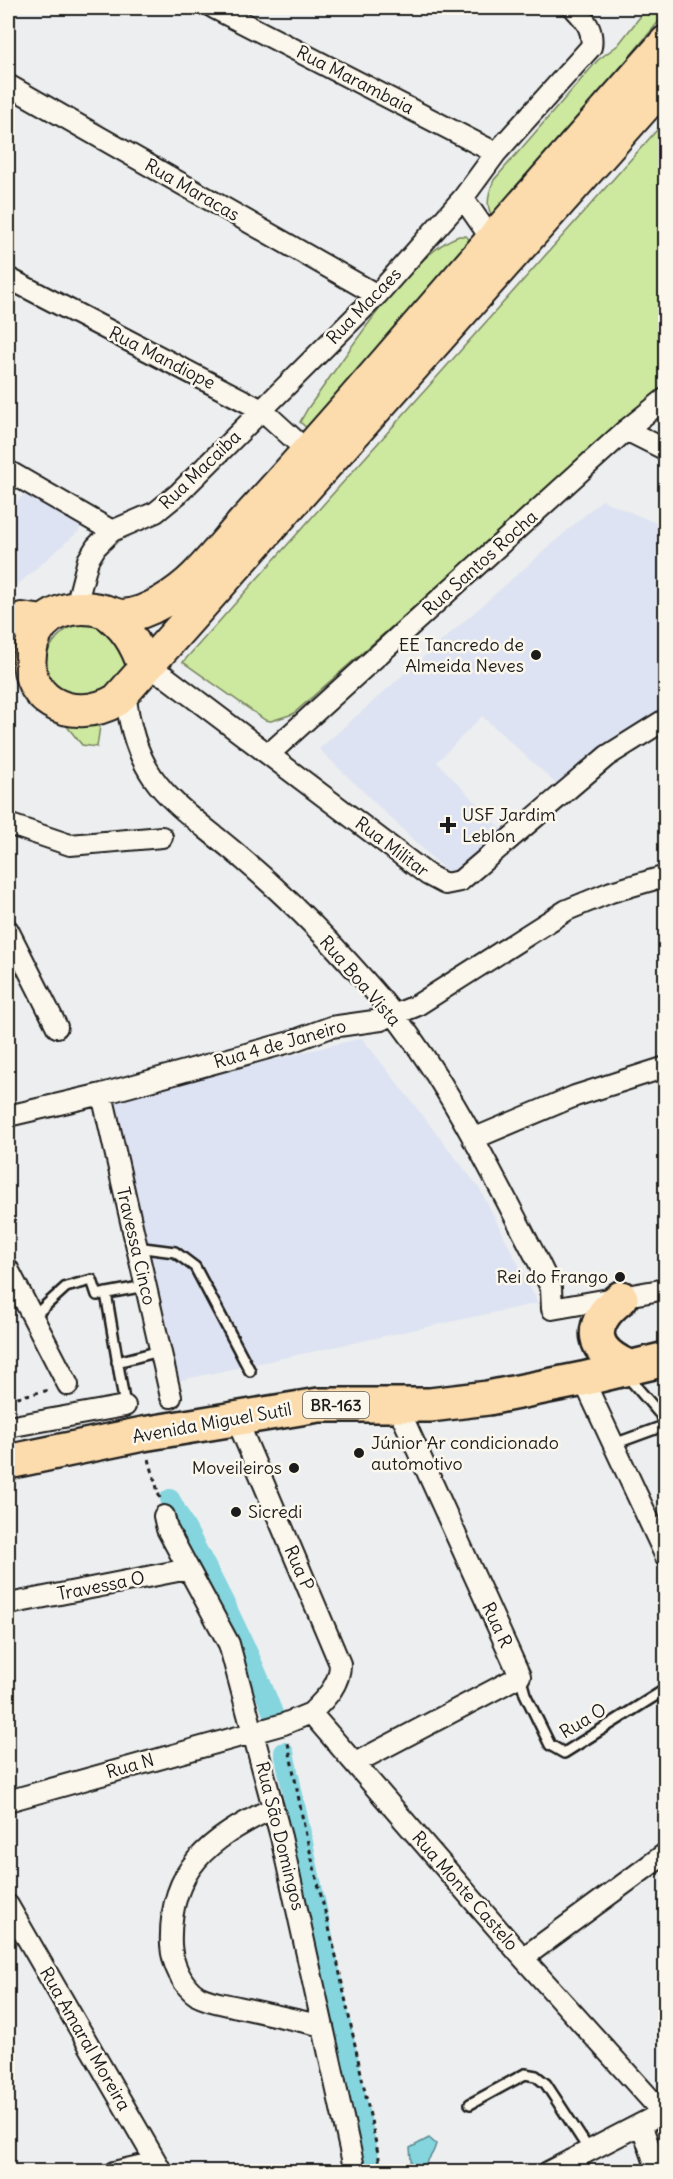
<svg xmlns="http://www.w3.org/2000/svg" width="673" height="2179" font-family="Delius,sans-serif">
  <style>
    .built { fill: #dde3f2 }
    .green { fill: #cde89f; stroke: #74825e; stroke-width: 1.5 }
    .water { fill: #85d5df; stroke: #5b8b91; stroke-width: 1.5 }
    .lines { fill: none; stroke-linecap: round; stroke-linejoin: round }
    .canal { stroke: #85d5df; stroke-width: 20 }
    .service-casing { stroke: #1c1c1c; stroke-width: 14 }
    .minor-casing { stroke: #1c1c1c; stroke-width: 24 }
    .primary-casing { stroke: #1c1c1c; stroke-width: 36 }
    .trunk-casing { stroke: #1c1c1c; stroke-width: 38 }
    .path { stroke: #1c1c1c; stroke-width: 3; stroke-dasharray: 4.5 4.5; stroke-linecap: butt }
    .service { stroke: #fbf7ec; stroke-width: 9 }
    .minor { stroke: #fbf7ec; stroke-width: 20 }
    .primary { stroke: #fcdcac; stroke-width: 32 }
    .trunk { stroke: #fcdcac; stroke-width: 33 }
    .poi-dot { fill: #1c1c1c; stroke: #fbf7ec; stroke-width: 2 }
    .labels { text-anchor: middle; stroke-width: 5; stroke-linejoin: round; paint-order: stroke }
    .shield { fill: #fbf7ec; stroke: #5f5e5a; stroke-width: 1.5 }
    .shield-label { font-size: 16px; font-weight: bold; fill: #1c1c1c }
    .street-label { font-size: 18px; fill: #1c1c1c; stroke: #fbf7ec }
    .poi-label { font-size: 18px; fill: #1c1c1c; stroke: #fbf7ec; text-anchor: end }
  </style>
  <rect width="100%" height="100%" fill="#edeeef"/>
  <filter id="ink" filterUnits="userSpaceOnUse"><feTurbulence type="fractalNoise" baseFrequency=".0167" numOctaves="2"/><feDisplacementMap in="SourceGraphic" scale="12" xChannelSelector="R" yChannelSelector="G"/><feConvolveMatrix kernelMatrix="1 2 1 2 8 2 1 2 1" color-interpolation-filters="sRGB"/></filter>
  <g filter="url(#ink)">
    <!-- built -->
    <path class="built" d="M30,489l50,30 1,6 -2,6 -71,62v-83z
      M602,500l63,27v186l-101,78 -82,-75 -45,46 71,74 -56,41 -133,-128z
      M362,1038l118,151 58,114 -366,79 -62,-282z"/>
    <!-- green -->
    <path class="green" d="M647,8h18v6l-168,202h-5c-7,-11 -3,-25 2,-36l104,-120 20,-15z
      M665,121v264l-372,329 -22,7 -6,-1 -82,-58z
      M459,236h7l8,8 -165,186 -9,-8 8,-14c33,-44 101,-155 151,-172z
      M80,622l27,3 24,34 -5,27 -62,13c-5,-7 -14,-15 -16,-24 -8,-25 11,-44 32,-53z
      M94,723l6,3 -3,21 -15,-2 -17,-21z"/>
    <!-- water -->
    <path class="water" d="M429,2138l7,6c-3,11 -12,25 -24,27l-2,-23z"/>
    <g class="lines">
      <!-- canal -->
      <path class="canal" d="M170,1499c40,74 78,146 107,225
        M284,1752l88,420"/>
      <defs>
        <path id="service" d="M136,1247l39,5 20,15 55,104
          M106,1293l19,113
          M33,1317l33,-30 26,-7 5,15 48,-9
          M117,1362l43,-11
          M626,1375l40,46
          M614,1444l52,-19
          M520,1676l5,18 25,51 14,8 102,-64
          M470,2104l55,-30 11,2 10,8 43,66"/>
        <path id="minor" d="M214,8l282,145
          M8,85l369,210
          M492,240l-29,-42 33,-45 95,-106c3,-18 -6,-27 -17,-39
          M8,278l254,132 46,42
          M626,430l40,20
          M8,471l104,60
          M76,606l12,-46 8,-13 16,-16 44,-19 22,-18 199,-199 86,-97
          M144,667l22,10 262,198 17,9 15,-3 147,-125 59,-37
          M125,690c10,100 53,112 120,171 49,42 95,90 137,139 65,78 109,172 156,261l13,27 1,21 114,-20
          M269,754l357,-324 40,-32
          M8,824l62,21 92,-8
          M8,930l49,97
          M102,1094l69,303
          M8,1116l94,-22 188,-52 41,-15 50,-7 35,-14 151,-96 44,-18 55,-16
          M473,1139l102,-43 91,-29
          M8,1269l60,116
          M583,1379l83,178
          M236,1418l104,246c0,21 -15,35 -29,49
          M8,1427l117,-21
          M164,1516l3,13 62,115 52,193 74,335
          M14,1603l174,-34
          M355,1763l165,-87 -124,-273
          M8,1801l276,-77 27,-11 212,245 140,155
          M273,1808c-64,31 -105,61 -102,137 1,18 11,41 27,51 11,6 27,8 40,11 28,6 57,13 85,19
          M8,1905l154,267
          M523,1958l143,-105
          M641,2124l17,48
          M114,2172l42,-10
          M548,2172l118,-61"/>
        <path id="primary" d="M666,42c-94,106 -187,212 -279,319 -47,54 -94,108 -143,161 -16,18 -31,37 -48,54 -18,18 -48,38 -73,40 -7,0 -13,-4 -20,-5 -29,-8 -62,0 -71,33 -15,54 39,83 85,56l549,-618
          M104,611c21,14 32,32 40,56
          M8,624l14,-5 22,3"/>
        <path id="trunk" d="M621,1298c-35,26 -31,55 11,70
          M8,1462l135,-28 176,-29h111l58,-7 95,-19 83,-20"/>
      </defs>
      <!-- service casing -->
      <use href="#service" class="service-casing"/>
      <!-- minor casing -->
      <use href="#minor" class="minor-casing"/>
      <!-- primary casing -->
      <use href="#primary" class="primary-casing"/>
      <!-- trunk casing -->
      <use href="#trunk" class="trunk-casing"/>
      <!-- path -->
      <path class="path" d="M8,1399l42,-9
        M149,1459l11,40
        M288,1743l17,88 32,129 45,212"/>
      <!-- service -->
      <use href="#service" class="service"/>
      <!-- minor -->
      <use href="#minor" class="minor"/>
      <!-- primary -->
      <use href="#primary" class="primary"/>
      <!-- trunk -->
      <use href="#trunk" class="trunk"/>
    </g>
  </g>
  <!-- markers -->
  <g class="poi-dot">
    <circle cx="536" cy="655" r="6"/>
    <path d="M445 816h6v6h6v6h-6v6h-6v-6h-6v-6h6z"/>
    <circle cx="620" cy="1277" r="6"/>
    <circle cx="359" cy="1453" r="6"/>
    <circle cx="294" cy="1468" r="6"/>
    <circle cx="236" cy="1512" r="6"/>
  </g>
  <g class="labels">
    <!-- shield labels -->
    <rect class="shield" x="303" y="1392" width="66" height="26" rx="4.5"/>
    <g class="shield-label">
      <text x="336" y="1411">BR-163</text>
    </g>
    <!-- street labels -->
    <g class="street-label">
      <text transform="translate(355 80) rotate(27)" y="6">Rua Marambaia</text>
      <text transform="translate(192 190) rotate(30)" y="6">Rua Maracas</text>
      <text transform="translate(364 306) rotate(-46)" y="6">Rua Macaes</text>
      <text transform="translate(162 358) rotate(27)" y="6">Rua Mandiope</text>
      <text transform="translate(200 470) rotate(-44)" y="6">Rua Macaiba</text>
      <text transform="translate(480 563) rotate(-42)" y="6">Rua Santos Rocha</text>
      <text transform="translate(392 847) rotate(37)" y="6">Rua Militar</text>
      <text transform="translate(360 981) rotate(49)" y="6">Rua Boa Vista</text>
      <text transform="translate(280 1044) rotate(-16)" y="6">Rua 4 de Janeiro</text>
      <text transform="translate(136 1246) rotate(77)" y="6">Travessa Cinco</text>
      <text transform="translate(212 1423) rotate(-10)" y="6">Avenida Miguel Sutil</text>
      <text transform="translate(299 1568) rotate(66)" y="6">Rua P</text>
      <text transform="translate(101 1586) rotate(-11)" y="6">Travessa O</text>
      <text transform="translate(497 1625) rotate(65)" y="6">Rua R</text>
      <text transform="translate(583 1721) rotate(-31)" y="6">Rua O</text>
      <text transform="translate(130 1766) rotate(-16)" y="6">Rua N</text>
      <text transform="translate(280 1836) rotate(76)" y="6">Rua São Domingos</text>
      <text transform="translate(465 1891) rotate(49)" y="6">Rua Monte Castelo</text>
      <text transform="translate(85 2039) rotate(60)" y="6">Rua Amaral Moreira</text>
    </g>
    <!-- poi labels -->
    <g class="poi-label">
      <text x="524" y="651">EE Tancredo de<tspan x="524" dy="21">Almeida Neves</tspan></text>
      <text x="462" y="821" text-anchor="start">USF Jardim<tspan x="462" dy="21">Leblon</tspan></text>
      <text x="608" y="1283">Rei do Frango</text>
      <text x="371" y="1449" text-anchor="start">Júnior Ar condicionado<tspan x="371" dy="21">automotivo</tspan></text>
      <text x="282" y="1474">Moveileiros</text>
      <text x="248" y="1518" text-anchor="start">Sicredi</text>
    </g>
  </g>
  <!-- margin -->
  <rect width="673" height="2179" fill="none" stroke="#fbf7ec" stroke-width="30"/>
  <rect x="15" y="15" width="643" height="2149" fill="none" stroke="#1c1c1c" stroke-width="2" filter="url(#ink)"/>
</svg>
